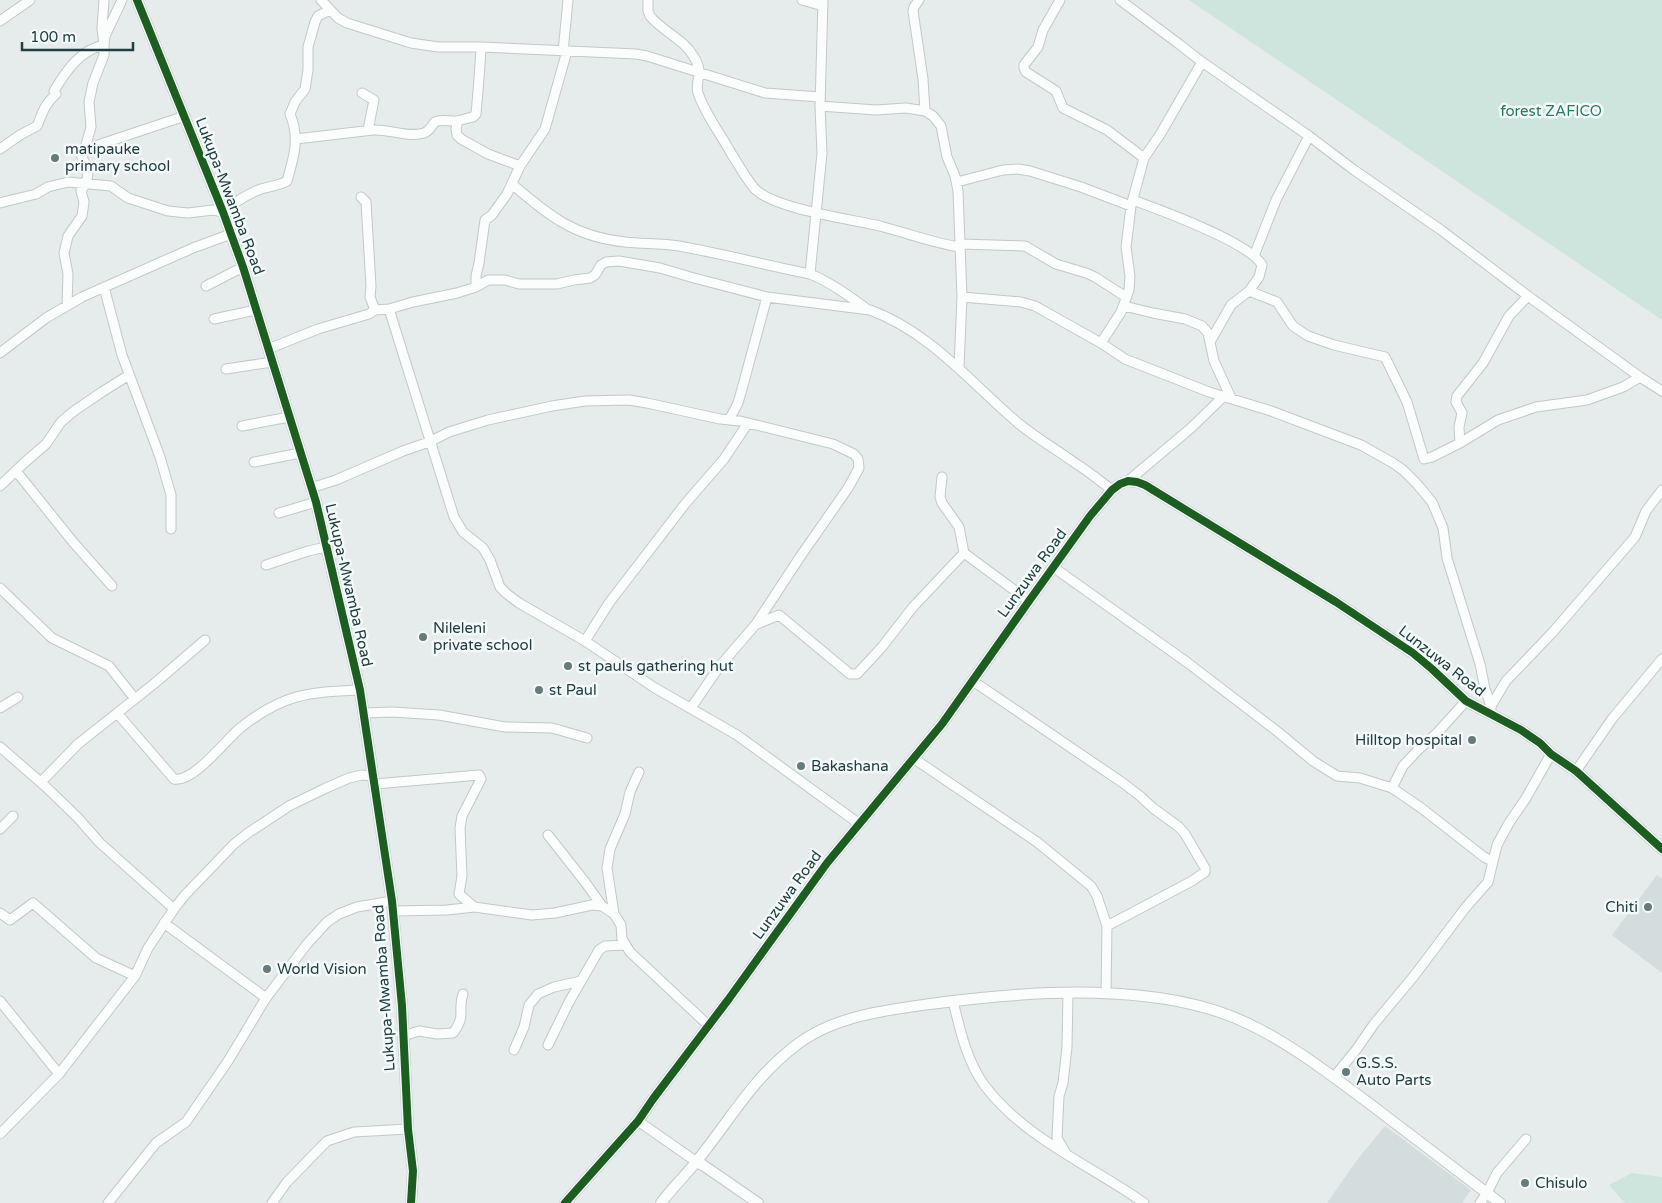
<svg xmlns="http://www.w3.org/2000/svg" width="1662" height="1203" font-family="'Varela Round',sans-serif">
  <style>
    .built { fill: #d3dddd }
    .green { fill: #cee5dd }
    .lines { fill: none; stroke-linecap: round; stroke-linejoin: round }
    .minor-casing { stroke: #c3c8c8; stroke-width: 11 }
    .tertiary-casing { stroke: #c3c8c8; stroke-width: 12 }
    .minor { stroke: #fbfcfc; stroke-width: 9 }
    .tertiary { stroke: #fbfcfc; stroke-width: 10 }
    .cycleway-casing { stroke: #f4faf9; stroke-width: 11 }
    .cycleway { stroke: #1b5e20; stroke-width: 8 }
    .poi-dot { fill: #667b7c; stroke: #f4faf9; stroke-width: 2 }
    .labels { text-anchor: middle; stroke-width: 5; stroke-linejoin: round; paint-order: stroke }
    .park-label { font-size: 15px; fill: #287b63; stroke: #f4faf9 }
    .poi-label { font-size: 15px; fill: #213f41; stroke: #f4faf9; text-anchor: start }
    .street-label { font-size: 15px; fill: #213f41; stroke: #f4faf9 }
  </style>
  <rect width="100%" height="100%" fill="#e6ebeb"/>
  <!-- built -->
  <path class="built" d="M1657,875l5,4v94l-50,-38z
    M1385,1126l86,64 -9,13h-135l30,-43z"/>
  <!-- green -->
  <path class="green" d="M1189,0h473v320z
    M1632,1173l30,4v26h-37l-16,-18z"/>
  <g class="lines">
    <defs>
      <path id="minor" d="M321,0l17,18 9,5 64,20 27,4h43l155,7 11,2 118,37 55,4
        M648,0v11l2,5c13,16 34,23 44,41 3,4 6,13 5,18 -1,7 -3,10 -1,18 7,21 22,40 33,60 7,11 14,24 23,35 19,21 96,31 126,38 27,7 53,17 80,21
        M802,0l21,6
        M919,0l-5,7 -1,4 10,68 2,32
        M1060,0l-17,30 -5,17 -14,18v3l2,4 30,19 7,17 44,22 37,28
        M1120,0l59,44 23,18 107,74 45,34 87,60 87,66 112,81 22,14
        M0,21l30,-21
        M563,52l5,-52
        M362,93l12,7 -6,30
        M820,106l56,4 30,-2 19,3 8,5 8,10 6,31 8,19 3,15 4,106 -3,70
        M458,121l-2,8 1,6 4,4 27,15 32,12
        M296,139l77,-9c16,-1 35,8 51,3 6,-2 7,-7 11,-11 5,-3 14,-1 19,-1 6,0 13,-3 19,-4l3,-3c2,-22 4,-44 5,-67
        M0,149l20,-14 17,-9c6,-14 7,-21 19,-32l-2,-3c12,-20 26,-41 50,-46l1,-9 17,-36
        M84,152l7,-25 -2,-25 4,-19 11,-28v-10l-2,-17 2,-28
        M957,182l46,-12 15,-1 12,2 51,16 50,19
        M512,184c37,32 63,53 113,58 18,2 36,1 54,4 44,8 87,19 131,28 20,8 39,22 57,35
        M361,197l5,5 5,84 -1,11 5,13
        M1133,200c27,10 116,42 129,65l-3,12 -10,14 -18,14 -21,37
        M0,203l36,-9 12,-7 20,-5 43,4 17,12 40,13 20,2 25,-3 10,2c11,-9 24,-18 38,-23 9,-3 17,-3 26,-8 7,-24 13,-43 3,-67l5,-12 10,-13 3,-19v-23l7,-25 3,-6 12,-6
        M960,244l65,2 31,18 30,9 9,4 31,20
        M1254,256l22,-56 33,-64
        M810,274l12,-121 -2,-47 3,-106
        M206,286l37,-19
        M104,287l18,68 38,102 11,38v34
        M476,287v-11l3,-13 6,-43 7,-5 15,-21 13,-28 25,-37 22,-78
        M1249,291l28,11 16,24 15,10 26,9 51,12 22,45 17,57 8,-2 28,-14 38,-23 38,-13 51,-7 36,-13 17,-10
        M962,297l59,5 14,4 66,37 24,16 84,33 62,19 90,34 32,18 10,7 14,14 15,18 11,26 4,30 33,106 5,25 6,17
        M67,306l1,-32 -4,-21 4,-17 14,-20 2,-14 -3,-11c11,-15 7,-23 -1,-38l15,-7 90,-30
        M1124,306l29,7 32,6 17,7 6,7 6,28 17,37
        M389,309l65,208 9,15 20,16 7,12 10,27 7,7 12,9 66,38 70,47 82,47 121,88
        M214,319l42,-9
        M1101,343l20,-31 8,-22 1,-14 -4,-29 3,-24 2,-17 13,-48 17,-25 41,-71
        M268,349l50,-20 51,-15 6,-4 14,-1 24,-7 44,-9 19,-6 12,-7h17l14,4h38l17,-4 16,-2 5,-3 6,-10 5,-3 13,-1 41,7 34,10 73,19 103,13c60,22 101,73 148,113 18,15 38,26 57,40 13,8 25,18 37,27
        M0,353l46,-35 36,-21 111,-49 38,-14
        M226,369l46,-7
        M729,420l9,-17 4,-14 25,-92
        M242,426l47,-9
        M1460,443l-1,-16 3,-14 -6,-11 1,-6 26,-33 26,-47 19,-20
        M254,462l46,-9
        M16,471l57,71 39,44
        M942,477l-2,20 2,6 17,24 5,26 65,48
        M1128,481l63,-53 33,-32
        M0,486l24,-23 22,-19 15,-22 13,-11 28,-19 27,-17
        M311,488l25,-8 67,-29 26,-9 20,-10 39,-12 64,-14 33,-5 44,-1 18,3 73,16 20,2 93,23 21,10 4,5 1,9 -11,20 -48,69 -44,67 -37,43 -28,41
        M279,513l37,-11
        M266,565l42,-14 18,-4
        M1053,567l135,96 90,69 35,29 24,15 23,2 32,10 28,19 64,50 8,4
        M0,588l52,50 57,28 26,33
        M757,624l22,-9 71,59h7l25,-27 31,-40 51,-54
        M585,641l24,-38 76,-99 39,-45 24,-36
        M973,681l150,102 17,13 13,12 26,19 6,7 20,34v4l-13,9 -85,45
        M0,708l18,-11
        M1491,709v-3l15,-25 46,-48 83,-96 11,-26 16,-21
        M117,713l57,66c19,4 51,-38 65,-50 43,-35 69,-37 121,-39
        M364,713l28,-1 47,3 66,12 47,1 35,10
        M0,747l45,39 33,32 22,25 74,66
        M913,758l124,84 54,44 6,10 10,30 -1,67
        M1576,771l36,-52 50,-60
        M41,782l37,-38 77,-61 50,-43
        M375,784l104,-9 2,4 -19,37 -2,12 2,48 -3,18 15,13 58,8 23,-2 37,-8 10,1 12,8 7,11 1,14 8,13 78,73
        M1392,788l11,-22 15,-16 20,-18 28,-31
        M0,829l13,-13
        M548,835l37,47 17,24
        M393,911l54,-1 27,-3
        M0,913l10,7 23,-17 63,55 39,18
        M614,914l-7,-46 3,-19 15,-35 5,-22 9,-20
        M164,923l102,75
        M0,1001l59,73
        M953,1001c7,29 14,61 32,85 39,52 107,80 159,117
        M403,1036l16,-5 18,3 16,-1c14,-18 4,-23 10,-39
        M548,1045l21,-43 30,-52 6,-4 20,-1
        M514,1050l10,-23 5,-22 9,-11 16,-7 27,-6
        M1334,1077l22,-27 18,-26 40,-48 52,-69 22,-25 9,-37 12,-22 17,-25 25,-44
        M638,1121l63,44
        M0,1134l59,-60 76,-98 13,-28 26,-39 11,-14 49,-51 14,-11 41,-27 37,-18 23,-10 13,-3 11,1
        M1065,1152l-8,-14 2,-42 4,-13 4,-36 1,-54
        M108,1203l48,-60 30,-21 42,-61 38,-63 41,-54 20,-22 12,-8 18,-7 35,-6
        M272,1203l15,-21 40,-41 27,-9 54,-3
        M1480,1203l7,-10 10,-20 29,-34"/>
      <path id="tertiary" d="M137,0l86,212 20,55 73,235 44,188 32,211 10,105 6,123 5,42 -2,32
        M697,1161l61,42
        M565,1203l73,-82 15,-22 75,-99 99,-137 115,-139 87,-123 61,-85 22,-26 8,-6 8,-3 9,1 8,3 191,117 77,51 19,16 34,32 55,29 19,13 11,11 25,17 86,78
        M661,1203c11,-15 24,-27 35,-41 35,-43 57,-85 103,-119 37,-27 87,-33 131,-39 98,-13 231,-24 321,21 43,21 81,51 119,79 44,33 87,66 130,99"/>
    </defs>
    <!-- minor casing -->
    <use href="#minor" class="minor-casing"/>
    <!-- tertiary casing -->
    <use href="#tertiary" class="tertiary-casing"/>
    <!-- minor -->
    <use href="#minor" class="minor"/>
    <!-- tertiary -->
    <use href="#tertiary" class="tertiary"/>
    <defs>
      <path id="cycleway" d="M137,0l86,212 20,55 73,235 44,188 32,211 10,105 6,123 5,42 -2,32
        M565,1203l73,-82 15,-22 75,-99 99,-137 115,-139 87,-123 61,-85 22,-26 8,-6 8,-3 9,1 8,3 191,117 77,51 19,16 34,32 55,29 19,13 11,11 25,17 86,78"/>
    </defs>
    <!-- cycleway casing -->
    <use href="#cycleway" class="cycleway-casing"/>
    <!-- cycleway -->
    <use href="#cycleway" class="cycleway"/>
  </g>
  <!-- markers -->
  <g class="poi-dot">
    <circle cx="55" cy="158" r="5"/>
    <circle cx="423" cy="637" r="5"/>
    <circle cx="568" cy="666" r="5"/>
    <circle cx="539" cy="690" r="5"/>
    <circle cx="1472" cy="740" r="5"/>
    <circle cx="801" cy="766" r="5"/>
    <circle cx="1648" cy="907" r="5"/>
    <circle cx="267" cy="969" r="5"/>
    <circle cx="1346" cy="1072" r="5"/>
    <circle cx="1525" cy="1183" r="5"/>
  </g>
  <g class="labels">
    <!-- park labels -->
    <g class="park-label">
      <text x="1551" y="116">forest ZAFICO</text>
    </g>
    <!-- poi labels -->
    <g class="poi-label">
      <text x="65" y="154">matipauke<tspan x="65" dy="17">primary school</tspan></text>
      <text x="433" y="633">Nileleni<tspan x="433" dy="17">private school</tspan></text>
      <text x="578" y="671">st pauls gathering hut</text>
      <text x="549" y="695">st Paul</text>
      <text x="1462" y="745" text-anchor="end">Hilltop hospital</text>
      <text x="811" y="771">Bakashana</text>
      <text x="1638" y="912" text-anchor="end">Chiti</text>
      <text x="277" y="974">World Vision</text>
      <text x="1356" y="1068">G.S.S.<tspan x="1356" dy="17">Auto Parts</tspan></text>
      <text x="1535" y="1188">Chisulo</text>
    </g>
    <!-- street labels -->
    <g class="street-label">
      <text transform="translate(230 196) rotate(69)" y="5">Lukupa-Mwamba Road</text>
      <text transform="translate(1032 573) rotate(-54)" y="5">Lunzuwa Road</text>
      <text transform="translate(349 585) rotate(77)" y="5">Lukupa-Mwamba Road</text>
      <text transform="translate(1442 661) rotate(38)" y="5">Lunzuwa Road</text>
      <text transform="translate(787 895) rotate(-54)" y="5">Lunzuwa Road</text>
      <text transform="translate(384 988) rotate(-94)" y="5">Lukupa-Mwamba Road</text>
    </g>
  </g>
  <!-- scale -->
  <path d="M22 42v8h111v-8" fill="none" stroke="#213f41" stroke-width="2.5"/>
  <text x="30" y="42" font-size="15" fill="#213f41" stroke="#f4faf9" stroke-width="4" paint-order="stroke">100 m</text>
</svg>
